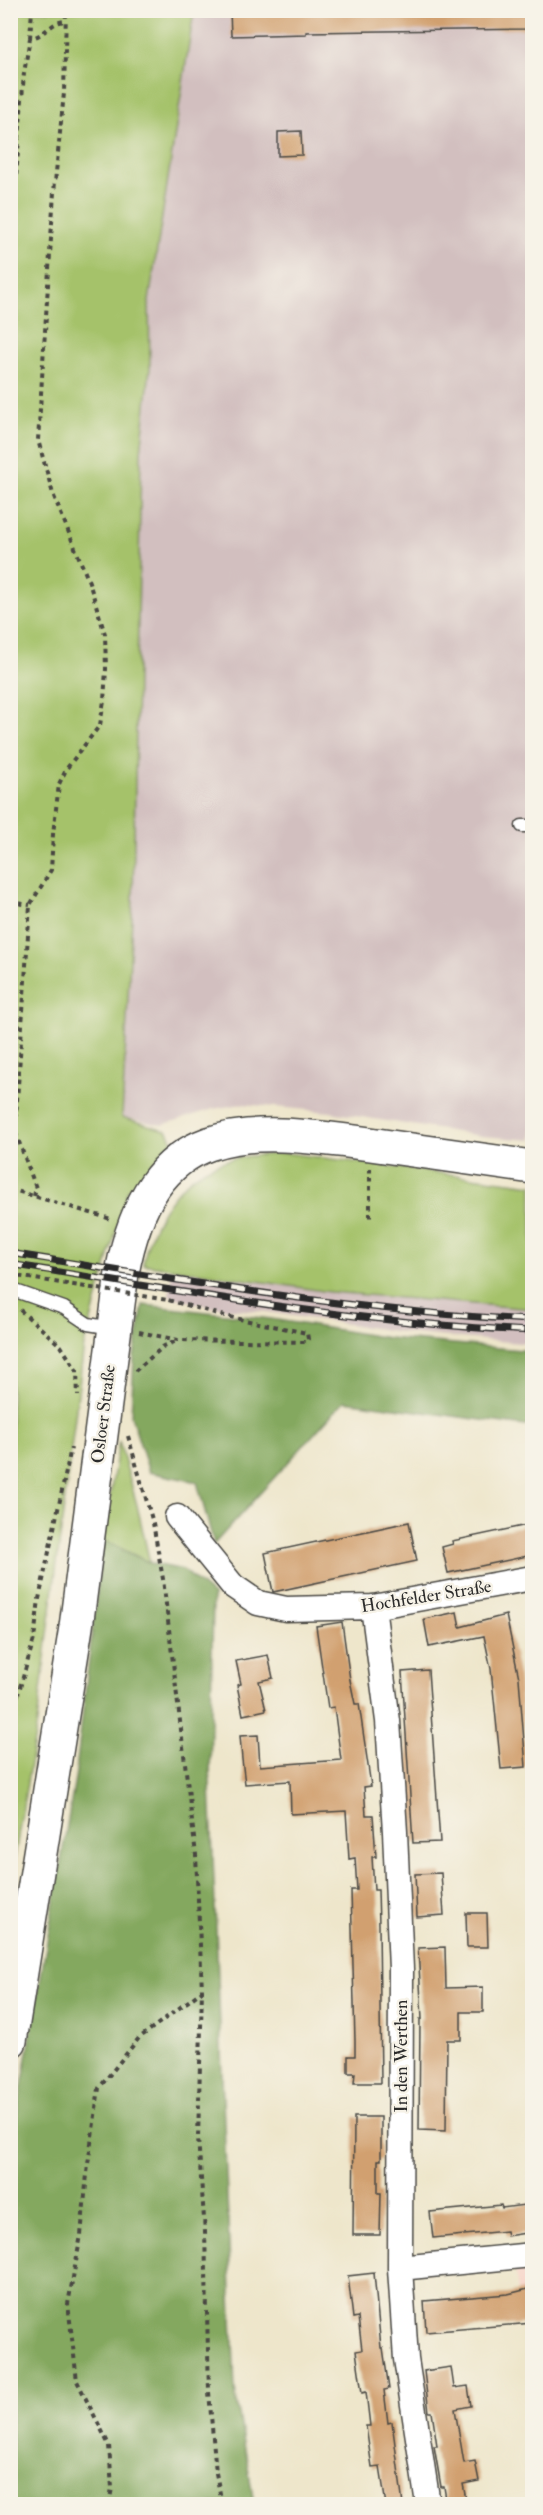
<svg xmlns="http://www.w3.org/2000/svg" width="543" height="2515" font-family="'IM FELL Double Pica',serif">
  <style>
    .built { fill: #f7d1c6 }
    .industrial { fill: #d2bfbf }
    .green { fill: #a5c26a; stroke: #68764a; stroke-width: 1.5 }
    .forest { fill: #84a85e; stroke: #586a44; stroke-width: 1.5 }
    .building { fill: #d1a070 }
    .lines { fill: none; stroke-linecap: round; stroke-linejoin: round }
    .lane-casing { stroke: #484743; stroke-width: 15 }
    .street-casing { stroke: #484743; stroke-width: 27 }
    .secondary-casing { stroke: #484743; stroke-width: 36 }
    .path { stroke: #484743; stroke-width: 4; stroke-dasharray: 4.5 4.5; stroke-linecap: butt }
    .lane { stroke: #fff; stroke-width: 12 }
    .street { stroke: #fff; stroke-width: 24 }
    .secondary { stroke: #fff; stroke-width: 33 }
    .rail-casing { stroke: #2b2b2b; stroke-width: 7 }
    .rail { stroke: #f7f3e8; stroke-width: 4.5; stroke-dasharray: 14; stroke-linecap: butt }
    .path-bridge { stroke: #484743; stroke-width: 4; stroke-dasharray: 4.5 4.5; stroke-linecap: butt }
    .labels { text-anchor: middle; stroke-width: 5; stroke-linejoin: round; paint-order: stroke }
    .street-label { font-size: 18px; fill: #2b2b2b; stroke: #f7f3e8 }
  </style>
  <rect width="100%" height="100%" fill="#f7f3e8"/>
  <filter id="ink" filterUnits="userSpaceOnUse"><feTurbulence type="fractalNoise" baseFrequency=".0167" numOctaves="2"/><feDisplacementMap in="SourceGraphic" scale="12" xChannelSelector="R" yChannelSelector="G"/><feConvolveMatrix kernelMatrix="1 2 1 2 8 2 1 2 1" color-interpolation-filters="sRGB"/></filter>
  <filter id="wash" filterUnits="userSpaceOnUse"><feTurbulence type="fractalNoise" baseFrequency=".008" numOctaves="4" result="noise"/><feDisplacementMap in="SourceGraphic" scale="24" xChannelSelector="R" yChannelSelector="G"/><feGaussianBlur stdDeviation="1.35" result="paint"/><feColorMatrix in="noise" values="0 0 0 0 0 0 0 0 0 0 0 0 0 0 0 0 0 1.4 0 .05"/><feComposite in="paint" operator="in"/></filter>
  <g filter="url(#wash)">
    <rect width="100%" height="100%" fill="#eee6cb"/>
    <!-- built -->
    <path class="built" d="M532,2267v106l-2,1 -15,-104z"/>
    <!-- industrial -->
    <path class="industrial" d="M194,11h338v1129l-51,-4 -151,-24 -88,-8 -29,5 -51,16 -40,-8 11,-219 8,-445 9,-85 -1,-67z
      M172,1269l158,23 202,17v35l-118,-10 -147,-22 -57,-5 -41,-11z"/>
    <!-- green -->
    <path class="green" d="M11,11h183l-45,290 1,67 -9,85 -8,445 -11,219 46,14 5,11 -46,50 -43,153 -47,378 -26,156z
      M286,1153l246,32v124l-202,-17 -187,-28c8,-43 35,-88 79,-102 20,-7 43,-7 64,-9z
      M119,1441l18,64 13,58 -47,-23z"/>
    <!-- forest -->
    <path class="forest" d="M143,1305l128,14 117,19 144,13v76l-188,-26 -130,143 -17,-62 -48,-10 -18,-56 3,-59z
      M103,1540l47,23 33,7 30,25 -3,188 25,606 19,115h-243v-354l64,-371z"/>
    <g id="blocks">
      <!-- building -->
      <path class="building" d="M230,10h297v19l-221,3v2l-75,2z
        M301,131l1,24 -24,1v-24z
        M409,1522l8,39 -144,31 -8,-39z
        M532,1524v31l-84,18 -6,-26 11,-3 -1,-3z
        M457,1612l3,15 46,-12 13,63 7,89 -25,2 -10,-100 -7,-33 -55,11 -5,-28z
        M342,1622l8,58 5,24h4l12,82 -7,1 2,28h7l3,42h-4l2,33h4l1,35 2,158h-27l1,-10h-7v-17h7v-15l-4,-151h6l-2,-32 -6,1 -3,-48 -55,3 -1,-33 -45,3 -3,-25 -2,-23 18,-1 2,31 81,-6 -7,-53 -6,1 -12,-82z
        M268,1655l5,23 -14,3 7,29 -23,5 -6,-30 4,-1 -5,-23z
        M428,1670l12,172 -27,1 -11,-171z
        M441,1873l3,42 -27,2 -2,-43z
        M466,1913h21l1,34h-21z
        M445,1947l1,41 37,-1v25h-22v28h-14l-1,91 -27,-1 1,-111h2l-4,-71z
        M354,2117h27v43h-3v33h3l-1,42h-27z
        M532,2204v28l-25,4 -1,-5 -73,7 -3,-26 71,-7 1,3z
        M374,2273l7,75h2l6,41 -5,1 4,33 4,-1 11,83h-17l-6,-38 -8,1 -6,-42h4l-4,-34 -4,1 -6,-42 6,-1 -4,-33 -5,1 -5,-42z
        M532,2288v35l-106,9 -2,-31 84,-7z
        M451,2367l3,21 14,-2 3,20 -16,3 9,54 11,-2 4,20 -16,3 4,21h-20l-3,-18h-3l-7,-41h3l-5,-34h-3l-5,-41z"/>
    </g>
  </g>
  <g filter="url(#ink)">
    <use href="#blocks" fill-opacity="0" stroke="#484743" stroke-width="1.5"/>
    <g class="lines">
      <defs>
        <path id="lane" d="M522,826h10
          M10,1289l54,19 24,16 25,4"/>
        <path id="street" d="M177,1517l56,69 25,17 28,6 87,-2 159,-29
          M373,1607l15,114 7,111 6,137 -1,299 6,91 22,145
          M400,2268l132,-13"/>
        <path id="secondary" d="M10,2041l66,-414 46,-354c29,-154 119,-147 248,-129 54,8 108,15 162,23"/>
      </defs>
      <!-- lane casing -->
      <use href="#lane" class="lane-casing"/>
      <!-- street casing -->
      <use href="#street" class="street-casing"/>
      <!-- secondary casing -->
      <use href="#secondary" class="secondary-casing"/>
      <!-- path -->
      <path class="path" d="M30,38l2,-28
        M10,256l14,-183 6,-35c14,-1 21,-17 36,-17
        M10,902l20,3
        M370,1168v50
        M10,1189l101,30
        M34,1196l2,-8 -21,-57 15,-226 21,-35 2,-36 6,-50 8,-16 33,-43 4,-24 2,-32 -1,-35 -16,-52 -36,-88 -15,-54 16,-248 10,-99 2,-83
        M20,1310l41,36 16,25 1,25
        M139,1332l39,8 127,2 3,-3 -1,-6 -82,-17 -57,-16
        M135,1371l29,-25 13,-5
        M128,1436l25,87 10,56 33,276 6,135 -4,148 7,94 4,160 7,81 6,31
        M10,1722l24,-83 5,-40 32,-151
        M109,2504l3,-16 -3,-43 -32,-64 -9,-77 13,-69 7,-71 11,-76 40,-50 63,-47"/>
      <!-- lane -->
      <use href="#lane" class="lane"/>
      <!-- street -->
      <use href="#street" class="street"/>
      <!-- secondary -->
      <use href="#secondary" class="secondary"/>
      <defs>
        <path id="rail" d="M10,1253c173,28 347,59 522,67
          M10,1264c173,28 347,59 522,67"/>
      </defs>
      <!-- rail casing -->
      <use href="#rail" class="rail-casing"/>
      <!-- rail -->
      <use href="#rail" class="rail"/>
      <!-- path-bridge -->
      <path class="path-bridge" d="M10,1275l158,25"/>
    </g>
  </g>
  <g class="labels">
    <!-- street labels -->
    <g class="street-label">
      <text transform="translate(103 1414) rotate(-83)" y="6">Osloer Straße</text>
      <text transform="translate(426 1596) rotate(-9)" y="6">Hochfelder Straße</text>
      <text transform="translate(401 2056) rotate(-90)" y="6">In den Werthen</text>
    </g>
  </g>
  <!-- margin -->
  <rect width="543" height="2515" fill="none" stroke="#f7f3e8" stroke-width="36"/>
</svg>
